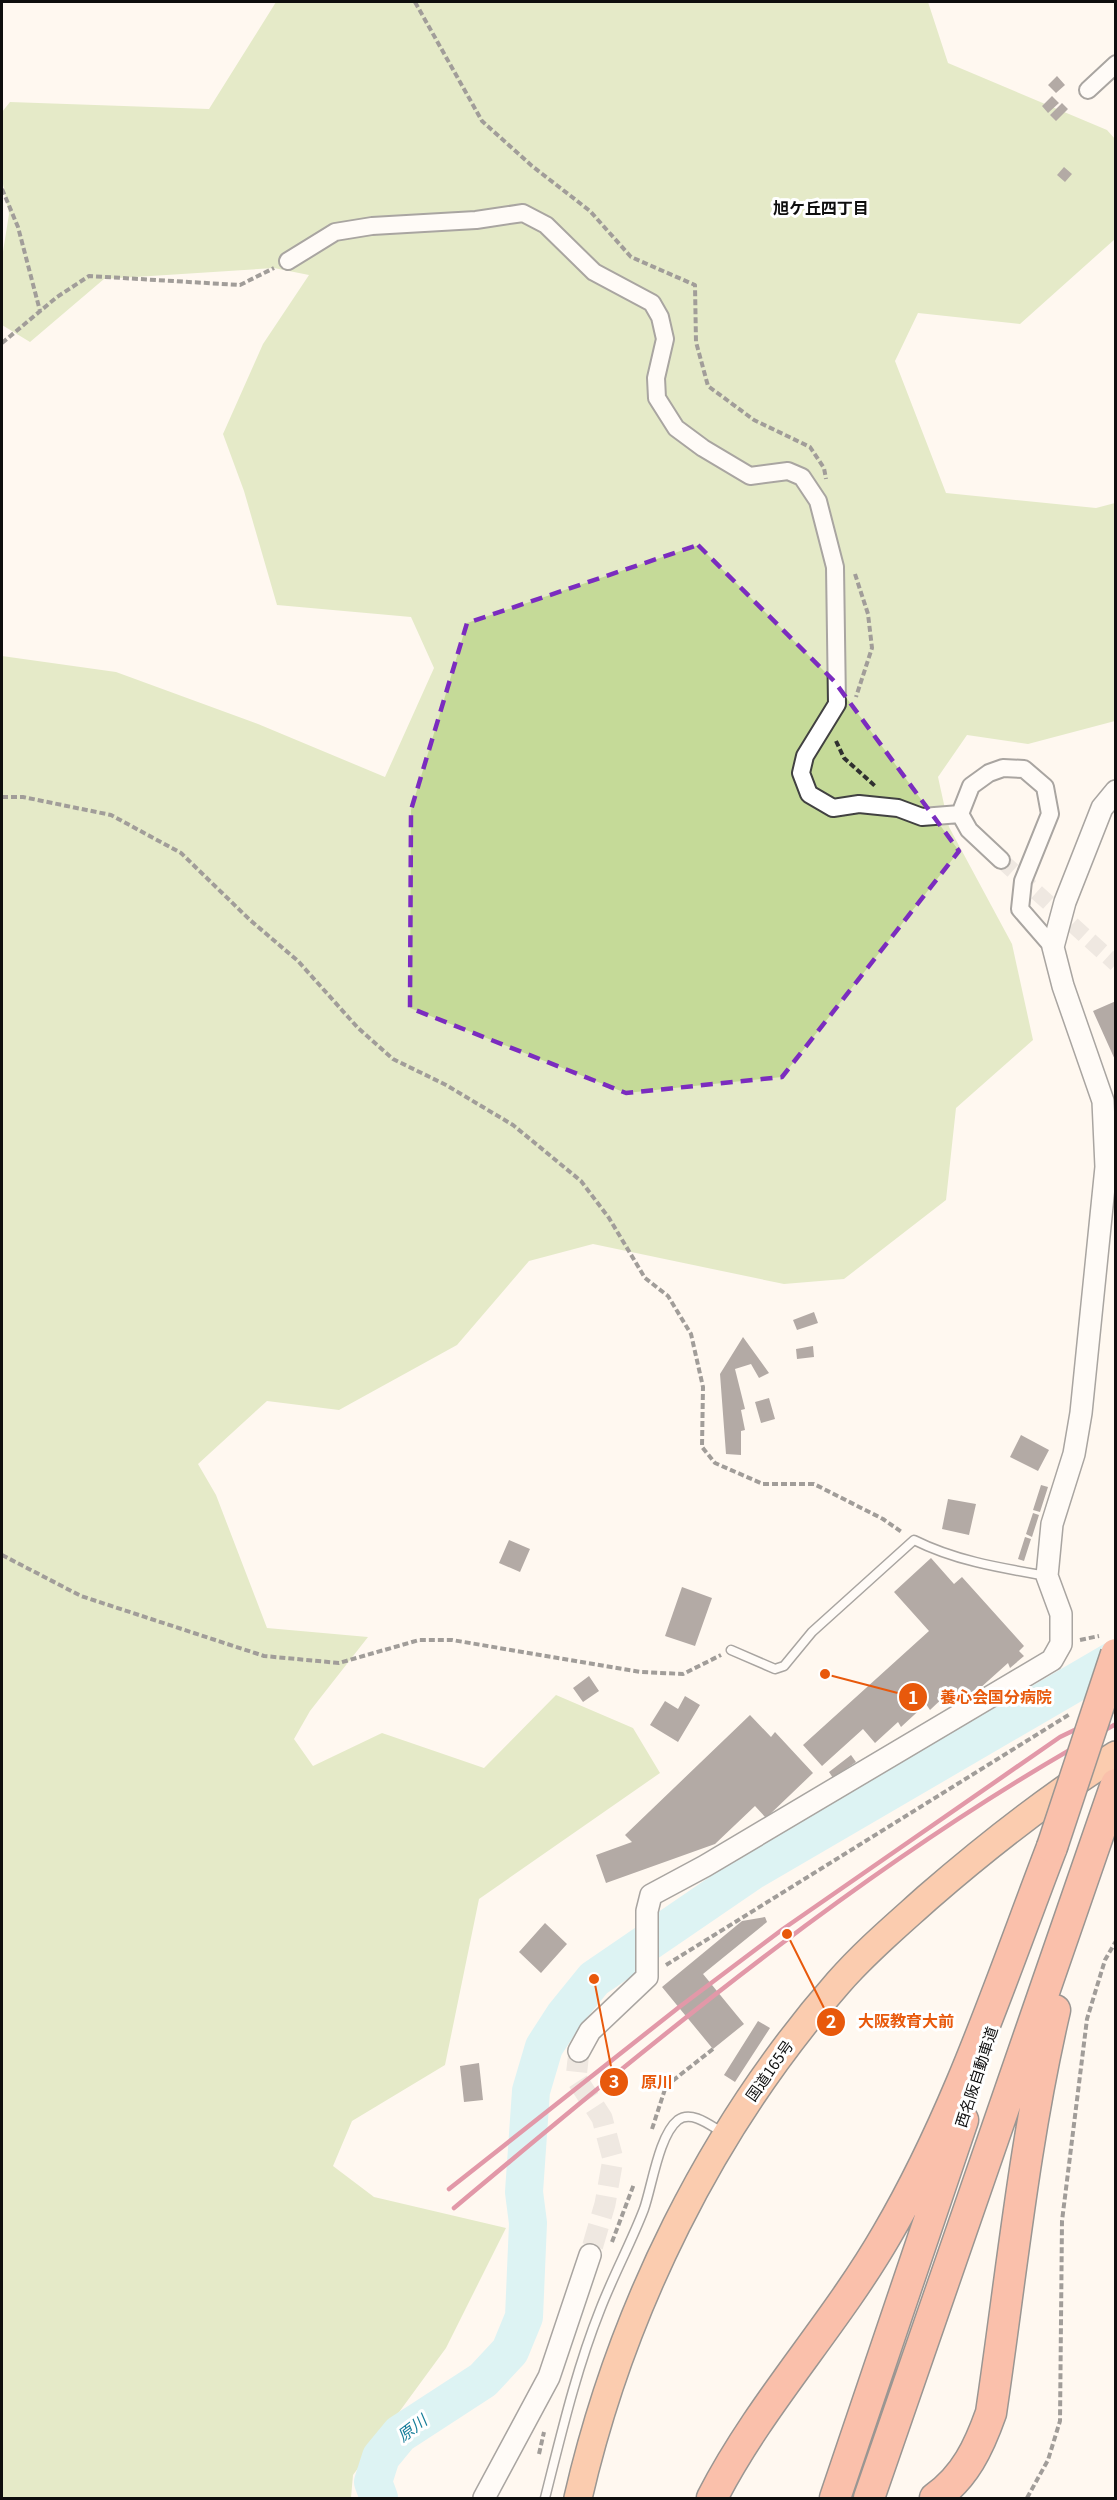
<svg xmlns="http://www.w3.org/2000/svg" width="1117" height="2500" font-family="Georgia,'Noto Sans JP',serif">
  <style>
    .forest { fill: #c5da98 }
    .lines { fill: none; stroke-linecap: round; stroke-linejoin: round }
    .river { stroke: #b4edf6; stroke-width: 38 }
    .building { fill: #574d4b }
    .minor-tunnel { stroke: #dbd5ce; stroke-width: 16; stroke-dasharray: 16 8; stroke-linecap: butt }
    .tertiary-tunnel { stroke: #dbd5ce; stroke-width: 21; stroke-dasharray: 21 10; stroke-linecap: butt }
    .service-casing { stroke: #414141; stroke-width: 11 }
    .minor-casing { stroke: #414141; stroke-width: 20 }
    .tertiary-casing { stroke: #414141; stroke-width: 24 }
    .trunk-casing { stroke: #1f1f1f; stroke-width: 30 }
    .motorway-casing { stroke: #1f1f1f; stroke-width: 33 }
    .path { stroke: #303030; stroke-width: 4; stroke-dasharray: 6 3; stroke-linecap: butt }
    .service { stroke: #fff; stroke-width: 8 }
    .minor { stroke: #fff; stroke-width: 16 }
    .tertiary { stroke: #fff; stroke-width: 21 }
    .trunk { stroke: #f6985f; stroke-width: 27 }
    .motorway { stroke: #f47c58; stroke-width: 30 }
    .rail { stroke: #bf2550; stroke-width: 4.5 }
    .motorway-bridge-casing { stroke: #1f1f1f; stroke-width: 33; stroke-linecap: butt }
    .motorway-bridge { stroke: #f47c58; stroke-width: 30 }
    .marked { fill: none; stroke: #7b2cbf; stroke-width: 4.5; stroke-dasharray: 12 8; stroke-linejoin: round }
    .labels { text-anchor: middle; stroke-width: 6; stroke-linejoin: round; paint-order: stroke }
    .street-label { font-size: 15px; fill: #0e0e0e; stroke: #fff }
    .neighbourhood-label { font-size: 16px; font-weight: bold; fill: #0e0e0e; stroke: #fff }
    .water-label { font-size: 16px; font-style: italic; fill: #177e9a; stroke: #fff }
    .leader { fill: none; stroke: #e8590c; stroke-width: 2 }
    .callout-dot { fill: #e8590c; stroke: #fff; stroke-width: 2 }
    .mark-label { font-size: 18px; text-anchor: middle; font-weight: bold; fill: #fff }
    .callout-label { font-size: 16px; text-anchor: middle; font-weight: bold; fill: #e8590c; stroke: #fff; stroke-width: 6; stroke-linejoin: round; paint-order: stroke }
  </style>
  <rect width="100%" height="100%" fill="#fff8f0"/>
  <!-- forest -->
  <path class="forest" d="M276,2h652l20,61 159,67 8,9v100l-95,85 -102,-11 -23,48 51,132 150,15 19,-5v218l-87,23 -61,-9 -29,42 11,50 63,117 21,96 -77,68 -10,92 -102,79 -60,5 -191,-40 -64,17 -72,84 -118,65 -72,-9 -69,63 18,31 51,133 101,9 -58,74 -16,28 19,27 69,-33 102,35 72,-73 77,33 27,45 -181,126 -34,166 -93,56 -19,45 41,31 132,31 -60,120 -93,127 -2,23h-349v-1842l114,16 142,52 127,53 49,-109 -23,-51 -134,-12 -33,-114 -21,-57 40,-90 46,-69 -35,-7 -170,11 -74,63 -28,-17v-67l7,-44 -7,-35v-67l8,-10 199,7z"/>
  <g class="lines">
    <!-- river -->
    <path class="river" d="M379,2498l-6,-16 8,-25 19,-23 83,-54 27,-29 14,-34 4,-94 -4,-31 7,-101 13,-44 20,-31 30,-37 158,-108 364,-212"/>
  </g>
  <!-- building -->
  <path class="building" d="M1057,76l8,9 -9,8 -8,-8z
    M1052,96l7,7 -11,10 -6,-7z
    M1062,103l6,6 -12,12 -6,-6z
    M1064,167l8,7 -7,8 -8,-7z
    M1116,1001v61l-23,-51z
    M814,1312l4,11 -21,7 -4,-10z
    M743,1337l26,36 -10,5 -8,-14 -16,5 10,40 -4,1 4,20 -4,1v24l-15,-1 -6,-80z
    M813,1346l1,11 -17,2 -1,-10z
    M769,1398l6,21 -14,4 -6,-21z
    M1021,1435l28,15 -11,21 -28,-14z
    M1041,1485l7,2 -8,25 -7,-2z
    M948,1499l28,5 -7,31 -27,-6z
    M1033,1513l6,2 -7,22 -6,-3z
    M1025,1537l6,2 -7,22 -6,-2z
    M509,1540l21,9 -10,23 -21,-9z
    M931,1558l23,26 8,-7 62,69 -5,5 5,5 -14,12 -2,-5 -49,44 -12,-13 -17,16 -4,-6 -25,23 -3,-5 -23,21 -12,-14 -41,37 -19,-21 126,-114 -35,-39z
    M682,1587l30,11 -17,48 -30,-10z
    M589,1676l10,15 -16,11 -10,-14z
    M685,1696l15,9 -22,37 -28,-17 15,-24 13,8z
    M750,1715l21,22 4,-5 38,41 -47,45 -11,-12 -40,38 -109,39 -10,-28 36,-13 -7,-7z
    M851,1755l5,7 -23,16 -4,-6z
    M765,1917l2,5 -64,52 41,50 -31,25 -51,-62 80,-66z
    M545,1923l22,21 -26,29 -22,-21z
    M758,2021l12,7 -35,54 -11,-7z
    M479,2063l4,37 -19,2 -4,-36z"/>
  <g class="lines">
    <!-- minor-tunnel -->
    <path class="minor-tunnel" d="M1001,860l115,104"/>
    <!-- tertiary-tunnel -->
    <path class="tertiary-tunnel" d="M579,2051l-3,27 26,40 11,41 -8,45 -15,51"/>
    <defs>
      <path id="service" d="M731,1650l44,19 9,-3 28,-34 102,-92c42,21 87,28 133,36
        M545,2498c16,-63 31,-128 55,-188 13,-34 31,-67 44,-101 8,-23 15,-74 34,-89 14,-10 33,6 45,13"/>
      <path id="minor" d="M1088,90l28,-26
        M288,261l47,-29 37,-6 104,-6 47,-7 23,12 48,47 58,31 8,14 5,22 -9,39 1,20 19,30 27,20 47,28 38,-5 14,6 16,24 17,66 2,137 -32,52 -4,17 8,21 24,14 26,-4 39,4 24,9 38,-3
        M1001,860l-32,-30 -9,-16 11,-28 18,-13 14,-5 21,1 21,18 5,27 -27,67 -3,28 33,38"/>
      <path id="tertiary" d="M579,2051l11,-20 57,-54v-66l4,-16 54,-29 347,-206 9,-16v-30l-14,-38 5,-52 22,-70 7,-41 25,-246 -3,-66 -40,-115 -10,-39 12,-45 37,-94 14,-17
        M484,2498l65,-121 41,-122"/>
      <path id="trunk" d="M578,2498c43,-187 133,-370 260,-515 27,-31 59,-58 89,-85 60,-52 122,-101 189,-143"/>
      <path id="motorway" d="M712,2498c48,-94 122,-172 175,-264 71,-121 115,-257 165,-387
        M835,2498l128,-378
        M869,2498l247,-714
        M935,2498c30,-21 44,-51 56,-85 20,-135 33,-270 64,-403"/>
    </defs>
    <!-- service casing -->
    <use href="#service" class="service-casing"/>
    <!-- minor casing -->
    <use href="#minor" class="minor-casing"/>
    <!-- tertiary casing -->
    <use href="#tertiary" class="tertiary-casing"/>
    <!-- trunk casing -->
    <use href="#trunk" class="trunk-casing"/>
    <!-- motorway casing -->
    <use href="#motorway" class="motorway-casing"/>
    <!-- path -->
    <path class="path" d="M415,2l67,119 50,45 58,45 41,46 64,28 1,57 12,44 46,34 56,27 14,21 2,11
      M2,189l16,38 22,84
      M2,343l55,-46 32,-21 151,9 34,-17
      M855,574l13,40 4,34 -16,49
      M836,741l8,17 31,28
      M2,797h21l88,18 70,38 69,67 48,41 60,67 35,31 53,26 67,40 68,56 28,37 36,60 23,18 23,38 12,53 -1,60 13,16 48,21h51l69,35 20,14
      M2,1555l79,41 183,60 75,7 80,-23h33l189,32 42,2 38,-19
      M1080,1640l19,-4
      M666,1965l404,-251
      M652,2129l14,-43 47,-37
      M612,2242l22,-58
      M539,2454l5,-22
      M1027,2498l21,-38 12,-39 2,-200 25,-202 18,-59 11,-19"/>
    <!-- service -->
    <use href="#service" class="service"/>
    <!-- minor -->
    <use href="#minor" class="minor"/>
    <!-- tertiary -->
    <use href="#tertiary" class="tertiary"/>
    <!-- trunk -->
    <use href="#trunk" class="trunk"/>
    <!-- motorway -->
    <use href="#motorway" class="motorway"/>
    <!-- rail -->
    <path class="rail" d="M449,2189l229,-181 105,-79 277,-192 56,-27
      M454,2208c207,-173 425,-355 662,-484"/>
    <defs>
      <path id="motorway-bridge" d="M1052,1847l64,-193"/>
    </defs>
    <!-- motorway-bridge casing -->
    <use href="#motorway-bridge" class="motorway-bridge-casing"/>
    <!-- motorway-bridge -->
    <use href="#motorway-bridge" class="motorway-bridge"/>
  </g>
  <!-- marked area -->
  <path d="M0 0H1117V2500H0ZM698,545l136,136 125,170 -177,226 -156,16 -216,-85 1,-198 56,-187z" fill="#fff8f0" fill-opacity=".55" fill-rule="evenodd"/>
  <path class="marked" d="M698,545l136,136 125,170 -177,226 -156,16 -216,-85 1,-198 56,-187z"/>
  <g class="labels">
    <!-- street labels -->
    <g class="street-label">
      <text transform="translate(770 2071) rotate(-55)" y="5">国道165号</text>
      <text transform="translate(977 2077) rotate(-72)" y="5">西名阪自動車道</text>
    </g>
    <!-- neighbourhood labels -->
    <g class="neighbourhood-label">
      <text x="821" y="214">旭ケ丘四丁目</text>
    </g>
    <!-- water labels -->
    <g class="water-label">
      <text transform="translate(412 2428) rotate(-37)" y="6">原川</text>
    </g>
  </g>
  <!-- callouts -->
  <path class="leader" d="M825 1674L913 1697M787 1934L831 2022M594 1979L614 2082"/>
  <g class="callout-dot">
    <circle cx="825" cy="1674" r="6"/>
    <circle cx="787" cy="1934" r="6"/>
    <circle cx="594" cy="1979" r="6"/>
    <circle cx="913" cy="1697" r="15"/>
    <circle cx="831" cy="2022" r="15"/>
    <circle cx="614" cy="2082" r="15"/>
  </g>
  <g class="mark-label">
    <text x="913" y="1704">1</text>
    <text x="831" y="2028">2</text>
    <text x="614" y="2088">3</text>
  </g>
  <g class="callout-label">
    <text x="996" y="1703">養心会国分病院</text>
    <text x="906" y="2027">大阪教育大前</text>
    <text x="657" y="2088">原川</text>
  </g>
  <!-- border -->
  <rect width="1117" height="2500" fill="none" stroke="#0e0e0e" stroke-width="6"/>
</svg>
